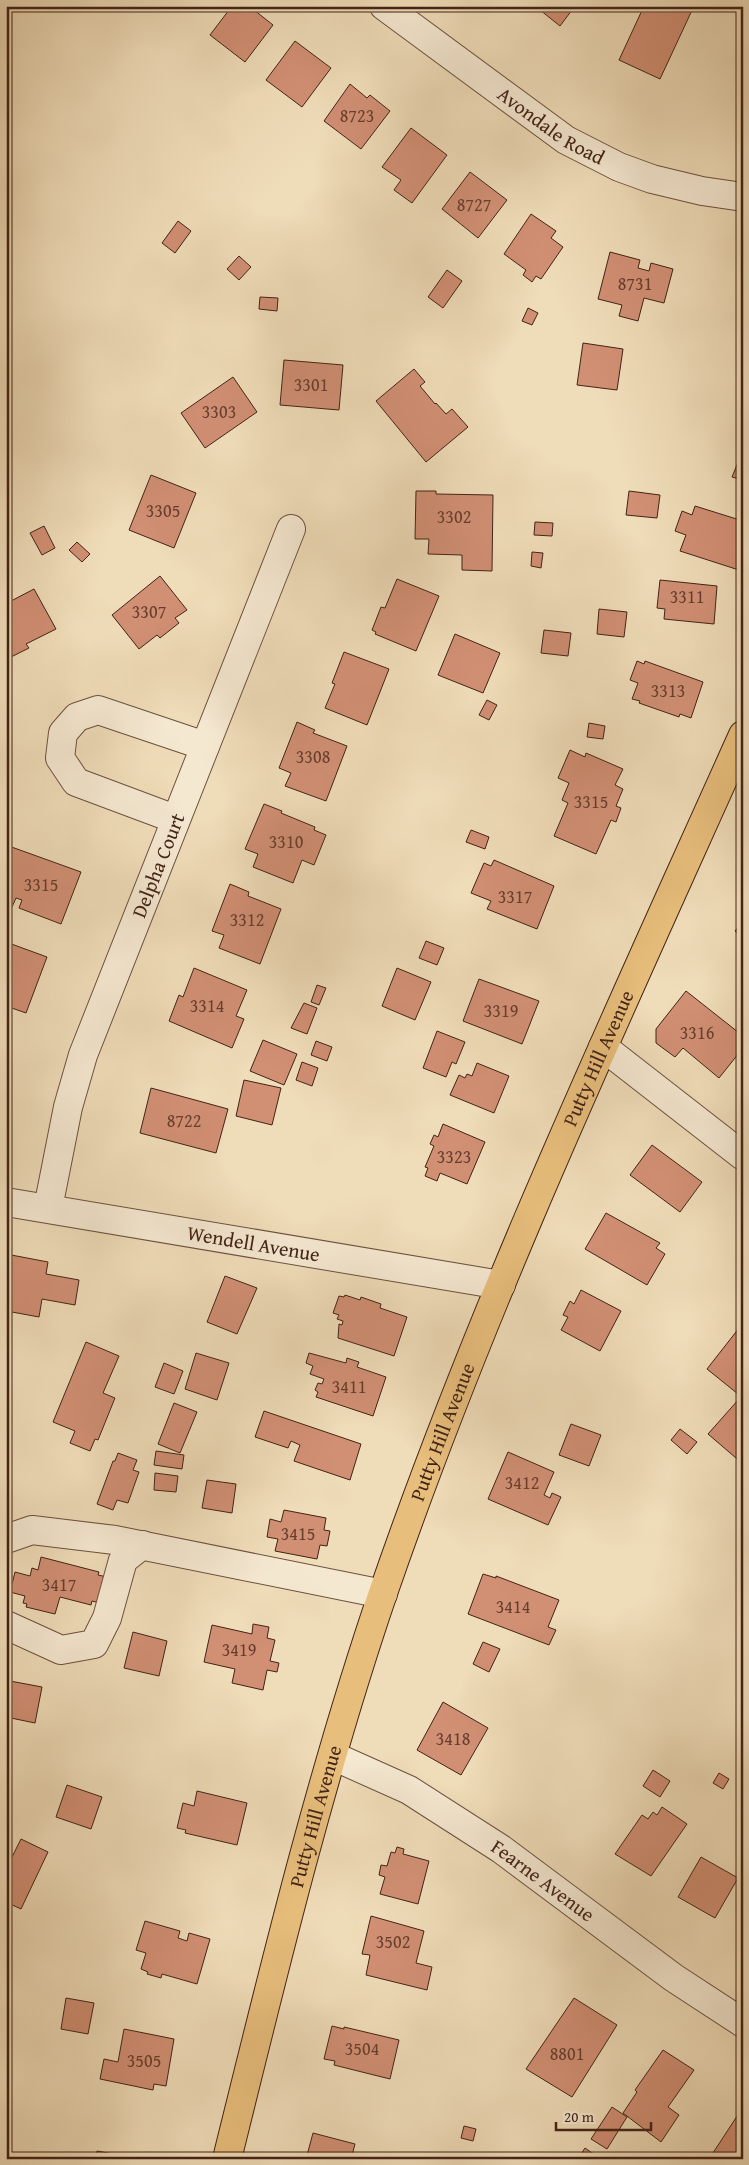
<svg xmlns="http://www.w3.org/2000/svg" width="749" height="2165" font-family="'Gentium Book Plus',serif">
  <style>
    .building { fill: #d18f74; stroke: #422317 }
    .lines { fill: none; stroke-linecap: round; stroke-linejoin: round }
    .minor-casing { stroke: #6d513f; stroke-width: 30 }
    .major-casing { stroke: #422317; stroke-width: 30 }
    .minor { stroke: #f5e8d1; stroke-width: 28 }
    .major { stroke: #e8be7c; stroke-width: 28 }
    .labels { text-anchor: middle; stroke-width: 5; stroke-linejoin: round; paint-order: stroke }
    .number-label { font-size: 18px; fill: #663e2e }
    .street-label { font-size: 20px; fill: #422317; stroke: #f5e8d1 }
  </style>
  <rect width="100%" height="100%" fill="#efdcb8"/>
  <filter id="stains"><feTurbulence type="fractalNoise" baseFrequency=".004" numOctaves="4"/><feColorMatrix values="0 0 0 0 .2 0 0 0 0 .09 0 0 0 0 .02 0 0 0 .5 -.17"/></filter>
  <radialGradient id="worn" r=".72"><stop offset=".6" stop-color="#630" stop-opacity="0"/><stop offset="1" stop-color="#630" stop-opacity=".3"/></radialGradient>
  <!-- building -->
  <path class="building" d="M232,6h17l24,19 -28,37 -35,-27z
    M535,6h40l-15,20z
    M644,6h50l-34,73 -41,-19z
    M295,41l36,27 -29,39 -36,-27z
    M350,84l17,14 3,-3 20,16 -29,38 -37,-28z
    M411,128l36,27 -35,48 -18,-13 7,-10 -19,-13z
    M470,172l37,28 -29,38 -36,-29z
    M531,214l25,17 -5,7 12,9 -22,32 -5,-3 -4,6 -9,-7 3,-5 -22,-16z
    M178,221l13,10 -16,22 -13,-10z
    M610,252l30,8 -2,8 11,3 2,-8 22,6 -9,34 -20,-5 -6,23 -19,-5 3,-11 -24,-6z
    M239,256l12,11 -12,13 -12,-11z
    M447,270l15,11 -19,27 -15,-11z
    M260,297l18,1 -1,13 -18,-2z
    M528,308l10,5 -6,12 -10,-4z
    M583,343l40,6 -6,41 -40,-5z
    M284,360l59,5 -4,45 -59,-5z
    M414,369l11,13 -5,4 15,18 1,-1 10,11 6,-5 16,18 -42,35 -50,-61z
    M233,377l24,35 -52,36 -24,-35z
    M743,450v30l-11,-3z
    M151,475l45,18 -22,55 -45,-18z
    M416,491h20v3l57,1 -1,76 -30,-1v-15l-34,-1 1,-15h-14z
    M629,491l31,4 -3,23 -31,-3z
    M695,506l48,15 -1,50 -62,-20 6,-16 -11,-4 7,-20 10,4z
    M535,522l18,1 -1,13 -18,-1z
    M44,526l11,22 -13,7 -12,-22z
    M77,542l13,12 -8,8 -13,-12z
    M532,552l11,1 -2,15 -10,-2z
    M160,576l27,34 -12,8 4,5 -19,15 -3,-3 -18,14 -27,-34z
    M397,579l42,17 -23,55 -41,-17 1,-2 -4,-2 9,-23 4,1z
    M660,580l57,6 -3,38 -50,-5 1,-10 -8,-1z
    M34,589l22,40 -30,15 3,4 -22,11 -1,-68 5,10z
    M599,609l28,3 -3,25 -27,-3z
    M544,630l27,3 -3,23 -27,-3z
    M455,634l45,19 -17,40 -45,-18z
    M344,652l45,17 -22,56 -42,-17 10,-24 -3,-1z
    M637,661l7,3 1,-3 58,21 -12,36 -11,-4 -1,3 -40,-14 1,-2 -8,-2 6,-16 -8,-3z
    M487,700l10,5 -8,15 -10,-5z
    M297,722l18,8 -2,3 34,13 -21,55 -41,-15 6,-13 -12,-5z
    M589,723l16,3 -2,13 -16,-2z
    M570,750l15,7 1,-4 37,16 -8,16 8,4 -7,17 5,2 -5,14 -5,-2 -15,34 -42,-18 14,-33 -6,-3 7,-17 -11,-5z
    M264,804l18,7 -1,2 34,14 -1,3 12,5 -12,30 -12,-5 -9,23 -40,-16 5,-13 -13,-5z
    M471,830l18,7 -4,12 -19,-7z
    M6,845l75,27 -20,52 -42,-16 3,-8 -6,-2 -4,9 -6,-2z
    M494,860l60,26 -17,43 -50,-20 4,-8 -20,-8 13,-30 7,3z
    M230,884l19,8 -1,4 33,13 -21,55 -41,-16 5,-13 -12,-4z
    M743,922v15l-8,-6z
    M426,941l18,7 -7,17 -18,-7z
    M6,942l41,15 -21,56 -20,-7z
    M194,968l53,22 -11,26 8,3 -12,29 -63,-27 10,-26 4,2z
    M397,968l34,14 -16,38 -33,-14z
    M479,979l60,22 -17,43 -59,-23z
    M317,985l9,3 -7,17 -8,-3z
    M686,991l57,45v12l-24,30 -36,-30 -8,9 -19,-14v-14z
    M304,1003l13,5 -10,26 -16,-6z
    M437,1031l28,11 -9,22 -4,-2 -6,15 -23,-9z
    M263,1040l34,14 -13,31 -34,-14z
    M316,1041l16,6 -5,14 -16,-6z
    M302,1062l16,6 -6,18 -16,-6z
    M477,1063l32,13 -15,37 -44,-18 9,-20 6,3 2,-4 5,2z
    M244,1080l37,8 -9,37 -36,-9z
    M151,1088l77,21 -12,44 -76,-20z
    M443,1124l42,18 -18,42 -27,-11 -3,8 -12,-5 3,-8 -3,-1 9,-21 -4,-2 4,-9 4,2z
    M652,1145l50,37 -22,30 -50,-37z
    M606,1213l54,30 -4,5 9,6 -18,31 -62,-36z
    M6,1254l42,8 -2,12 33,6 -4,25 -33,-6 -3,18 -27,-5 -2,12h-4z
    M225,1276l32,12 -20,46 -30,-12z
    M581,1290l40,21 -21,40 -39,-21 7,-13 -5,-2 7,-14 4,3z
    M345,1295l15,5 1,-3 20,7 -1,4 27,9 -13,39 -56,-18 1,-14 3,1 1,-4 -6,-2 2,-4 -6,-2 6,-17 5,1z
    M743,1323v75l-36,-29z
    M86,1342l33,14 -16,37 12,5 -17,42 -3,-1 -5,12 -20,-8 5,-12 -22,-9z
    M196,1353l33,10 -12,37 -32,-11z
    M309,1353l37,10 1,-5 12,4 -2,5 29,10 -13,39 -57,-19 2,-5 -3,-2 3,-7 4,1 2,-5 -14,-5 3,-8 -7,-3z
    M164,1363l19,8 -9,23 -19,-7z
    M739,1399l4,4v61l-35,-30z
    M174,1403l23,9 -17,41 -22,-9z
    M264,1411l97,33 -11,36 -56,-19 6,-16 -9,-4 -3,7 -33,-11z
    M571,1424l30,11 -12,31 -30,-11z
    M680,1429l17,13 -10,12 -16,-14z
    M156,1451l28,4 -2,14 -28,-4z
    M508,1452l46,20 -10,23 6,3 2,-5 9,4 -13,28 -60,-26z
    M118,1453l19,7 -4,10 6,2 -11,31 -11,-3 -4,10 -16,-6 16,-43h2z
    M155,1473l23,3 -2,16 -22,-2z
    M207,1480l29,4 -4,29 -30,-5z
    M284,1510l42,8 -2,12 6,1 -3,15 -7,-1 -3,14 -42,-8 3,-12 -11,-2 3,-18 11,3z
    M41,1557l58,15 -1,3 9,2 -7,26 -8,-2 -1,4 -31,-8 -5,17 -29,-7 1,-3 -4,-1 2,-7 -15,-4 5,-20 15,4 2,-8 6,2z
    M483,1574l13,4v-2l63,24 -11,27 8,3 -7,15 -81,-31z
    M253,1624l16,3 -2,11 8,2 -5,21 9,2 -2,9 -10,-2 -4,20 -31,-7 3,-14 -31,-7 8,-37 40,9z
    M133,1632l34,9 -8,35 -35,-8z
    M483,1642l17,7 -11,23 -16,-8z
    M10,1681l32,6 -7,36 -29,-6v-18z
    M443,1702l45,26 -27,47 -44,-25z
    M653,1770l17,11 -10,16 -17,-11z
    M719,1773l10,6 -6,10 -10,-6z
    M67,1785l35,12 -11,32 -35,-12z
    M197,1791l50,12 -10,42 -52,-12 1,-3 -9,-2 6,-25 11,3z
    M662,1807l25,17 -36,52 -36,-22 27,-39 6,4 5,-7 4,3z
    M21,1839l27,13 -27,57 -15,-7v-45l5,2z
    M397,1847l7,2 -1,5 26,7 -11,43 -38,-10 5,-17 -6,-2 2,-10 6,1 4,-14 4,1z
    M701,1857l37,21 -23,40 -37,-21z
    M371,1916l53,15 -8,32 16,4 -5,23 -61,-15 4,-20 -8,-1z
    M145,1921l35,10 -2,7 9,3 2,-8 21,6 -13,45 -35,-10 -1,4 -14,-4 1,-2 -7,-3 5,-16 -10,-3z
    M66,1998l28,5 -6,31 -27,-5z
    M574,1998l43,27 -45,72 -46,-28z
    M332,2026l12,3v-2l55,13 -9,39 -56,-14 1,-4 -11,-2z
    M124,2029l50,10 -8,47 -12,-2 -1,6 -53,-11 4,-20 14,3z
    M663,2050l31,20 -26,37 11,8 -18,27 -38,-29 14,-21 -2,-2z
    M612,2107l15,10 -20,32 -16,-10z
    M743,2107v38l-10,14h-10l-5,-3 -4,3 -3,-3z
    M464,2126l12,3 -3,12 -12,-3z
    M313,2133l42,11 -4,15h-45z
    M585,2148l13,9 -2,2h-18z
    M97,2151l45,8h-47z"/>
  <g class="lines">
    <defs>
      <g id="minor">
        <path id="s1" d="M384,6l182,134 53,27 33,12 50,12 41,6"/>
        <path d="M175,819l-99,-37 -16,-24 3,-25 14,-16 21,-7 107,36"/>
        <path d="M603,1047l140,109"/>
        <path id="s2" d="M6,1202l495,83"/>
        <path id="s3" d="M48,1208l20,-101 15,-52 208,-526"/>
        <path d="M6,1539l26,-9 83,10 268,54"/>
        <path d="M6,1625l55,25 33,-6 13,-26 16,-58 19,-15"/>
        <path id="s4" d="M333,1756l76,34 92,59 173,129 69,45"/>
      </g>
      <g id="major">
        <path id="s5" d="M227,2159c47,-190 93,-381 156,-566 101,-293 233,-575 360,-858"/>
      </g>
    </defs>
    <!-- minor casing -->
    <use href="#minor" class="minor-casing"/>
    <!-- major casing -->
    <use href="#major" class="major-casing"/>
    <!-- minor -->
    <use href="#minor" class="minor"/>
    <!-- major -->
    <use href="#major" class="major"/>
  </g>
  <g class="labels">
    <!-- number labels -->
    <g class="number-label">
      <text x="357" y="122">8723</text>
      <text x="474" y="211">8727</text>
      <text x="635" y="290">8731</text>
      <text x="311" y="391">3301</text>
      <text x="219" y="418">3303</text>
      <text x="163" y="517">3305</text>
      <text x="454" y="523">3302</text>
      <text x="687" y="603">3311</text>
      <text x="149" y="618">3307</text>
      <text x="668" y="697">3313</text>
      <text x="313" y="763">3308</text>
      <text x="591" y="808">3315</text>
      <text x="286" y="848">3310</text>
      <text x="41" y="891">3315</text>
      <text x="515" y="903">3317</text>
      <text x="247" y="926">3312</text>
      <text x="207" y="1012">3314</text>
      <text x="501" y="1017">3319</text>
      <text x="697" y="1039">3316</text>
      <text x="184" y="1127">8722</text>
      <text x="454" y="1163">3323</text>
      <text x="349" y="1393">3411</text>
      <text x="522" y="1489">3412</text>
      <text x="298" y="1540">3415</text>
      <text x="59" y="1591">3417</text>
      <text x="513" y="1613">3414</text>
      <text x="239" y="1656">3419</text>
      <text x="453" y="1745">3418</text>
      <text x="393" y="1948">3502</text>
      <text x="362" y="2055">3504</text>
      <text x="567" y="2060">8801</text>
      <text x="144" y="2067">3505</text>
    </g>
    <!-- street labels -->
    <g class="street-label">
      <text dy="7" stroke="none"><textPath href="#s1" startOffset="206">Avondale Road</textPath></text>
      <text dy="7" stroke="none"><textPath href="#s3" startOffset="361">Delpha Court</textPath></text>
      <text dy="7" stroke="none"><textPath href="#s5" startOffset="1164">Putty Hill Avenue</textPath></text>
      <text dy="7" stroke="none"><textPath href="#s2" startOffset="251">Wendell Avenue</textPath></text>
      <text dy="7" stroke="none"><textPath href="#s5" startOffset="759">Putty Hill Avenue</textPath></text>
      <text dy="7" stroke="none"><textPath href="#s5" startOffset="354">Putty Hill Avenue</textPath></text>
      <text dy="7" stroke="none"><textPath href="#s4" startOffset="245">Fearne Avenue</textPath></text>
    </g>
  </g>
  <!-- margin -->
  <rect width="749" height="2165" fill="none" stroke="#efdcb8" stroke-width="25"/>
  <rect x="8" y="8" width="734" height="2150" fill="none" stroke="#422317" stroke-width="2.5"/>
  <rect x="12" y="12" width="724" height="2140" fill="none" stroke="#422317"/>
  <!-- scale -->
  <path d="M556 2122v8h95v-8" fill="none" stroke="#422317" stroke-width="2.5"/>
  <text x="564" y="2122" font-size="15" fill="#422317" stroke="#f5e8d1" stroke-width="4" paint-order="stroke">20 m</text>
  <rect width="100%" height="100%" filter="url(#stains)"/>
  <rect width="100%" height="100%" fill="url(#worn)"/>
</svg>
